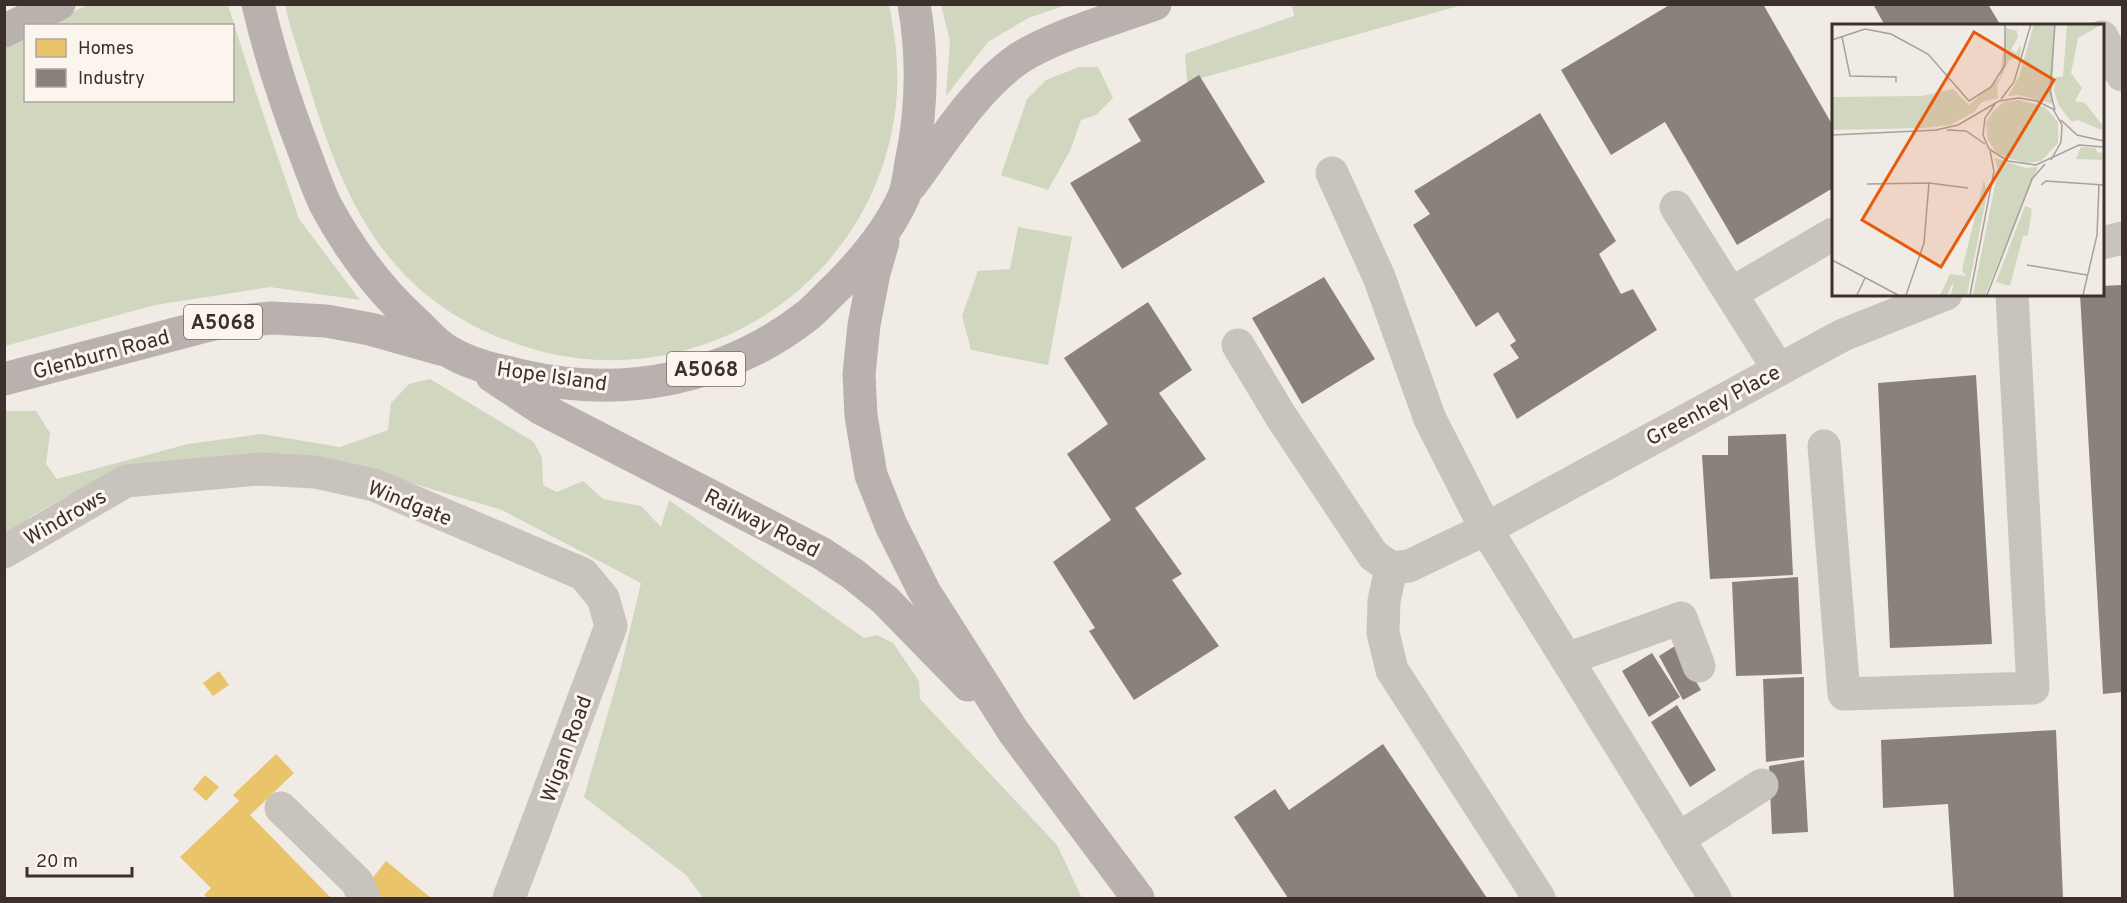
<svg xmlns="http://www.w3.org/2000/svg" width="2127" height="903" font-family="Overpass,sans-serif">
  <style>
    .green { fill: #d1d6bf }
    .homes { fill: #e9c46a }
    .industry { fill: #8a817c }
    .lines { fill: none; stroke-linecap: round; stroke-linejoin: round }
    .minor { stroke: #c9c3be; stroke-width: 33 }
    .major { stroke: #b8b1ad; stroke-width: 33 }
    .labels { text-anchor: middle; stroke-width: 6; stroke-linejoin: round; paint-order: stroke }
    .shield { fill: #fbf5ee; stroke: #756b66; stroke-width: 1.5 }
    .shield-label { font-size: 20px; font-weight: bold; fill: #3b302b }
    .street-label { font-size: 21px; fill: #3b302b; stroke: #fbf5ee }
    .inset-road { fill: none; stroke: #a8a09b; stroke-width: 1.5 }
    .view { fill: #e8590c; fill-opacity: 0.15; stroke: #e8590c; stroke-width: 3 }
    .inset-edge { fill: none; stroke: #3b302b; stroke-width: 3 }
  </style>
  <rect width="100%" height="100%" fill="#f0ebe5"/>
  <!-- green -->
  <path class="green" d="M88,5h140l28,88 43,126 61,81 -90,-13 -115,18 -150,41 -1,-303 21,-9 1,66h206v-74l-188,-1z
    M285,5h604c8,39 12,79 4,120 -31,173 -211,277 -376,219 -42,-14 -80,-36 -111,-68 -52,-53 -76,-122 -97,-191 -8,-26 -18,-53 -24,-80z
    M941,5v-1l126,1 -39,13 -40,24 -42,54 4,-55z
    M1292,5h170l-275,77 -2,-28 109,-38z
    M1079,67h19l15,31 -17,17 -15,5 -11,31 -22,39 -47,-15 26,-76 19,-19z
    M1018,227l54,10 -24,128 -77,-15 -9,-34 16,-45 32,-2z
    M430,379l104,63 8,16 1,27 14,7 26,-11 20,18 38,7 20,21 8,-27 195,138 13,-3 16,8 26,38 1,18 137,146 25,53h-379l-17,-23 -102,-78 37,-130 20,-84 -139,-73 -108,-32 -218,-12 -109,30 -39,22 -4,17 -19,11 -1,-137 3,2h29l14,22 -4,31 11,15 131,-35 73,-10 79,13 48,-17 3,-27 18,-19z"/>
  <!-- homes -->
  <path class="homes" d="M219,671l10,14 -16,11 -10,-13z
    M276,754l18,19 -44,42 81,83h-123l-4,-3 7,-7 -31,-31 59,-56 -6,-6z
    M205,775l14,12 -13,14 -13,-12z
    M386,861l45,37h-48l-16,-13z"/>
  <!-- industry -->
  <path class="industry" d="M1671,4h92l70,122v62l-96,57 -72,-123 -54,33 -50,-85z
    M1873,4h115l13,22h-116z
    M1199,75l66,107 -143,87 -52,-86 71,-42 -13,-22z
    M1540,113l76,128 -17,13 22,40 12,-5 24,41 -140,89 -24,-45 26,-16 -9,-13 6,-4 -18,-29 -22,15 -63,-102 17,-11 -16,-23z
    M1324,277l51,82 -73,45 -50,-86z
    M2122,285v407l-19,2 -23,-400h22v-8z
    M1148,302l44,68 -33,23 47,66 -71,49 47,66 -10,6 47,66 -85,54 -45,-69 6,-3 -42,-66 58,-42 -44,-66 41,-30 -44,-66z
    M1976,375l16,269 -102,4 -12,-265z
    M1786,434l7,141 -83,4 -8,-124h26v-19z
    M1798,577l4,97 -66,2 -4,-94z
    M1675,646l26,44 -18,10 -24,-44z
    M1652,653l28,44 -31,20 -27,-46z
    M1804,677v80l-38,5 -3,-83z
    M1677,705l39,65 -26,17 -39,-65z
    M2056,730l7,168h-109l-6,-94 -65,4 -2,-68z
    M1383,744l104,154h-199l-54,-81 41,-28 14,21z
    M1804,760l4,72 -36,2 -3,-68z"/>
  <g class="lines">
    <!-- minor -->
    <path class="minor" d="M2102,37l20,38
      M1332,173l47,104 51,142 56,110 229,369
      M1676,207l103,163
      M2102,243l20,-5
      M1732,293l101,-59
      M1238,345l44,73 91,137 18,13 18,-2 77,-37 357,-194 103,-41
      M1824,446l20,248 189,-6 -21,-394
      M4,552l122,-71 133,-12 56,3 59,13 209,89 20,24 8,28 -102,272
      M1391,568l-7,33 -1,32 9,37 147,228
      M1567,659l114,-41 18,48
      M281,808l76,74 7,16
      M1678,839l84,-54"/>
    <!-- major -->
    <path class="major" d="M258,4c12,52 29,103 48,152 6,16 12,33 19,48 23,43 53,84 89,117 11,10 21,23 34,30 23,14 49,19 75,25 100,23 204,3 285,-61 10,-8 19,-19 29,-28 26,-26 52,-57 67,-91 4,-10 5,-22 7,-33 11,-52 12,-107 3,-159
      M4,31l55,-27
      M911,185c31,-42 64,-96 107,-126 35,-23 96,-40 137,-55
      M883,242l-9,31 -10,52 -5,49 2,42 10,59 20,50 33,66 89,140 125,167
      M492,376l48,32 281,145 32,21 32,26 83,85
      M4,379l213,-56 55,-5 54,3 44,8 71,20"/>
  </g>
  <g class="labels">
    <!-- shield labels -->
    <g class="shield">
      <rect x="184" y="305" width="78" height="34" rx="4.5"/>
      <rect x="667" y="352" width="78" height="34" rx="4.5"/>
    </g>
    <g class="shield-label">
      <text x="223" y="329">A5068</text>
      <text x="706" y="376">A5068</text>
    </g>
    <!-- street labels -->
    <g class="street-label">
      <text transform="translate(101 354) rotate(-15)" y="7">Glenburn Road</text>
      <text transform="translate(552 376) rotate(8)" y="7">Hope Island</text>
      <text transform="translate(1713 405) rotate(-28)" y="7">Greenhey Place</text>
      <text transform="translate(410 503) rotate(22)" y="7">Windgate</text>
      <text transform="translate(65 517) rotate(-30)" y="7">Windrows</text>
      <text transform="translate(762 523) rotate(27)" y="7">Railway Road</text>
      <text transform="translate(566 749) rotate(-70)" y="7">Wigan Road</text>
    </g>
  </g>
  <!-- overview -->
  <g transform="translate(1832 24)">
    <rect width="272" height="272" fill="#f0ebe5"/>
    <path d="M202,0h21l-3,80 -33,-9 -11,1 11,-19zM235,0h36l-25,14 -7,35 11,15 -7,13 10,2 18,23 -2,4 -23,-10 -6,2 -13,-16 -5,-15 1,-14h8zM174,4l11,3 1,6 -7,13 5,3 5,-8 -1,13 -11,2 -12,26 1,12 -16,4 -8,10 -24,13 -27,3 -91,2v-33l90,-1 31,-7 16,16 31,-27zM187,76l26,7 13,15v21l-17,18 -15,2 -19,-5 -11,-6 -8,-12 -2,-17 7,-12 11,-9zM249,123l15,1 1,4 5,1 1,-4 -1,11 -26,-1zM163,134l31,10 12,-1 -53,128h-12l25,-125zM152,156l3,14 -20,101h-16l3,-14 -7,14h-7l10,-21 16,2 -4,-6zM193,182l7,3 -4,26 -5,1 -13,50 -14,-4z" fill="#d1d6bf"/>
    <path class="inset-road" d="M223,0l-5,67 5,19M33,5l26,5 37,20 41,47 22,-14 14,-22v-41M10,13l8,39 46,1v5M0,16l33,-11M169,75l13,-17 17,-58M163,80l-10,14 -2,17 6,14 19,12 28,4 43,-20 25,2M229,96l16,15 27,6M104,106l22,-5 41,-24 20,-3 18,3 16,8 9,16 -1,17 -10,18M115,106l19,1 19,13M0,111l106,-5M35,160l62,-1 39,5M209,161l5,-4 58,4M0,236l66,35M195,241l60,10M25,271l8,-17M74,271l18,-52 5,-60M138,271l24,-124 -4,-20M155,271l45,-116 13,-15M251,271l14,-60 2,-51"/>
    <path class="view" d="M142,8l80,48 -113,187 -79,-47z"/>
    <rect width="272" height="272" class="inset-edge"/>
  </g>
  <!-- border -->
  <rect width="2127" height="903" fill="none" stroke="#3b302b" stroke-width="12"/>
  <!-- legend -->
  <rect x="24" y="24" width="210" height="78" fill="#fbf5ee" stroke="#aea6a0" stroke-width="1.5"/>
  <rect x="36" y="39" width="30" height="18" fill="#e9c46a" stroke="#aea6a0" stroke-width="1.5"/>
  <text x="78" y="54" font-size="18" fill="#3b302b">Homes</text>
  <rect x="36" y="69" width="30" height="18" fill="#8a817c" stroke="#aea6a0" stroke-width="1.5"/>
  <text x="78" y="84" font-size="18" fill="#3b302b">Industry</text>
  <!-- scale -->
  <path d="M27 867v9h105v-9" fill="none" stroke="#3b302b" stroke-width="3"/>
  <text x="36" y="867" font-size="18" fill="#3b302b" stroke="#fbf5ee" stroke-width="4.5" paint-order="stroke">20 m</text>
</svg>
